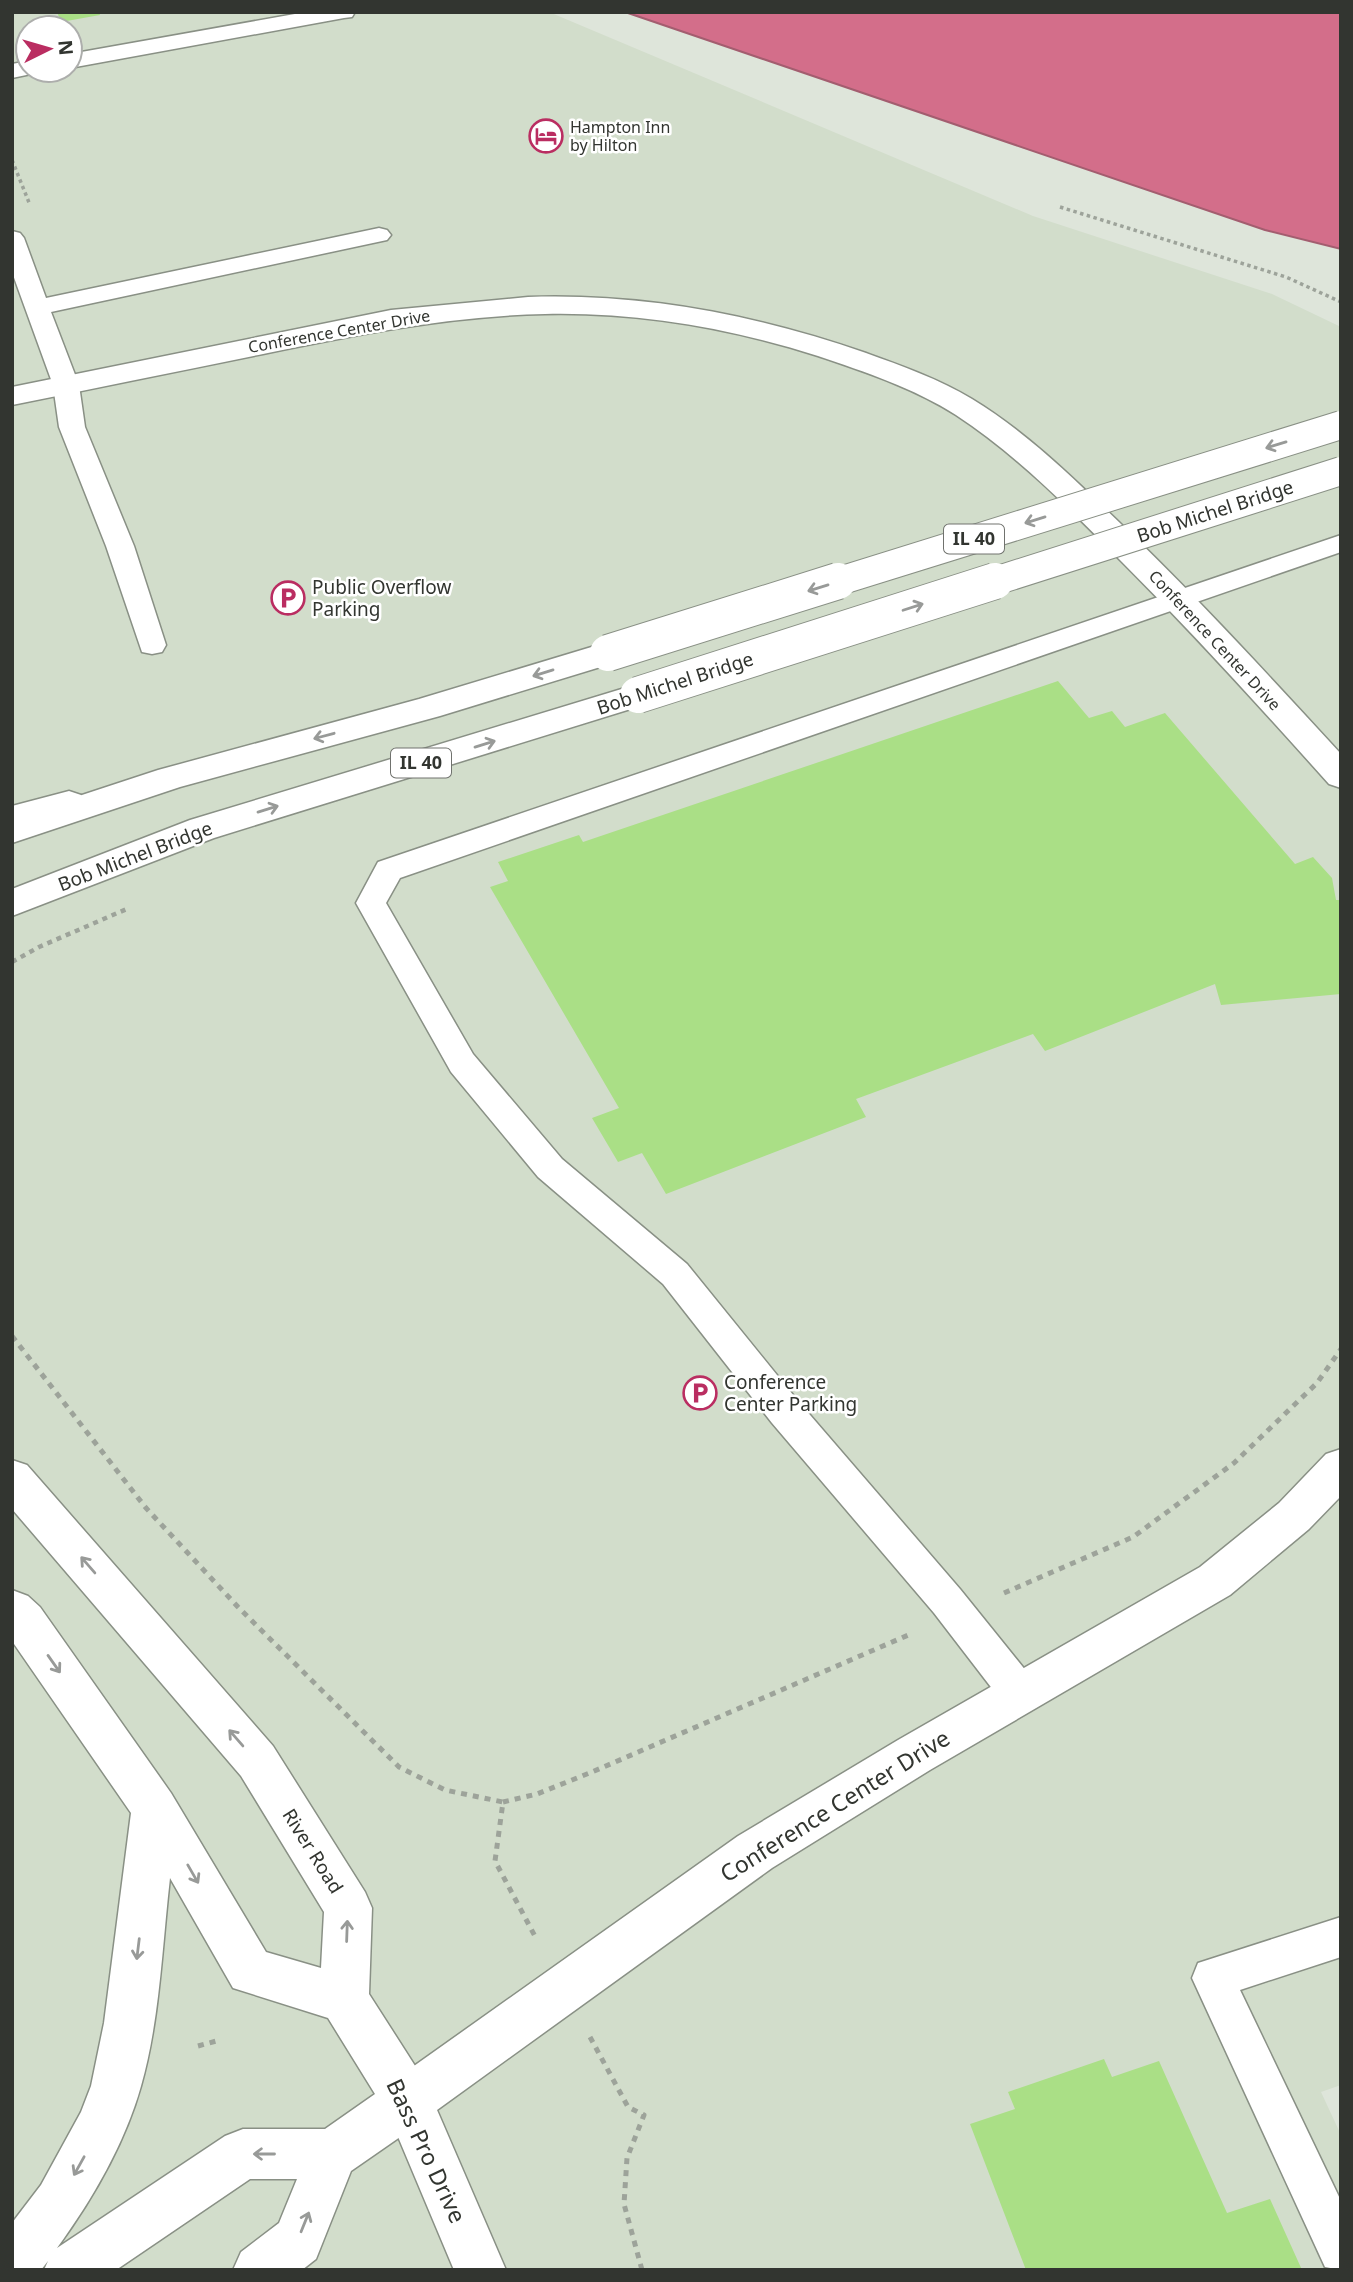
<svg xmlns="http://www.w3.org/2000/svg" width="1353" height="2282" font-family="'Noto Sans',sans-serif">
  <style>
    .built { fill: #d2ddcb; fill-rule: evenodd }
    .water { fill: #d36e8a; stroke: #a35d6f; stroke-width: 2 }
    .building { fill: #aadf86 }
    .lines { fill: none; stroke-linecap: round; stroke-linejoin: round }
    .service-casing { stroke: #899085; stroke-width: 3 }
    .minor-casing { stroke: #899085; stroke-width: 3 }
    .secondary-casing { stroke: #899085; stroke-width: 3 }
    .primary-casing { stroke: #899085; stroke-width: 3 }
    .path-far2 { stroke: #9da39a; stroke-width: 3.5; stroke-dasharray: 3.5 3.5; stroke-linecap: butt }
    .path-far1 { stroke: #9da39a; stroke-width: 4.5; stroke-dasharray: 5 5; stroke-linecap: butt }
    .path { stroke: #9da39a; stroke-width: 5; stroke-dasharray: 6 6; stroke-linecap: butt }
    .service { fill: #fff; fill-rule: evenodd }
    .minor { fill: #fff; fill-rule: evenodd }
    .secondary { fill: #fff; fill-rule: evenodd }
    .primary { fill: #fff; fill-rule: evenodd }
    .primary-bridge-far1-casing { stroke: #899085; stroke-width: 30; stroke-linecap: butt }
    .primary-bridge-casing { stroke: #899085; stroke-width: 38; stroke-linecap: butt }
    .primary-bridge-far1 { stroke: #fff; stroke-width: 28 }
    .primary-bridge { stroke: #fff; stroke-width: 36 }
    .oneway { stroke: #989a98 }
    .labels { text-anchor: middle; stroke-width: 5; stroke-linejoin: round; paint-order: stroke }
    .far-poi-label { font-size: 16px; fill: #323530; stroke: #fff; text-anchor: start }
    .far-street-label { font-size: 16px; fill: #323530; stroke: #fff }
    .shield { fill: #fff; stroke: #70726e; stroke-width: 2 }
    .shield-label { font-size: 18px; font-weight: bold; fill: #323530 }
    .street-label { font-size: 19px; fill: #323530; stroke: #fff }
    .poi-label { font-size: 19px; fill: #323530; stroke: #fff; text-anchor: start }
    .near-street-label { font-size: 23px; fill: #323530; stroke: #fff }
  </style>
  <rect width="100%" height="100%" fill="#dee5da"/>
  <!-- built -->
  <path class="built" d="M12,12h537l484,204 239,78 69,33v1758l-20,7 20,43v135h-1329zM28,28h42v42h-42z"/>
  <!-- water -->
  <path class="water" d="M625,12h716v237l-76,-19z"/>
  <!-- building -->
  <path class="building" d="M57,12h42l1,3 -39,7z
    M1058,681l31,37 23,-7 13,16 40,-14 130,151 18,-7 19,21 4,22h5v94l-120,11 -6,-21 -170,67 -12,-17 -177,65 10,18 -200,77 -24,-41 -24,9 -26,-44 27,-10 -129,-221 18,-6 -10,-19 81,-27 4,7z
    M1104,2059l8,18 47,-16 68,152 43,-14 32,71h-276l-56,-146 45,-15 -7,-17z"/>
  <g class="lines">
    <defs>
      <path id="service" d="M306,12h49l-3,5 -8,1 -274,50v-14z
        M28,61v9h10l-2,3 -24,5v-14z
        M379,228l8,2 4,5 -4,5 -336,72 28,73 6,42 49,119 32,99 -4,7 -10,2 -10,-2 -36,-106 -47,-119 -6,-42 -41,-113v-41l8,2 4,5 22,60z
        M1341,535v17l-941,326 -14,25 87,151 89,105 125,105 111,137 162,188 75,93 5,13 -5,13 -14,5 -14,-5 -73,-95 -162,-190 -109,-139 -125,-107 -87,-105 -95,-169 22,-41z
        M1341,1917v40l-101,33 101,211v69l-16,-3 -133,-289 6,-15z"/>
      <path id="minor" d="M528,297c115,-4 229,18 338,56 36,13 73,26 106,46 56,34 103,81 150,126 76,73 147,151 219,229v34l-12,-4c-68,-76 -137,-152 -210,-225 -51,-52 -102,-104 -163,-144 -42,-27 -91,-43 -138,-59 -88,-28 -181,-44 -273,-42 -96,2 -189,21 -282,40 -84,17 -167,34 -251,51v-18l379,-77z
        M69,791l12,4 5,8 -5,8 -69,19v-24z
        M1341,1449v47l-32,33 -79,66 -300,175 -158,98 -335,242 69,160h-52l-71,-169 7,-18 348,-247 160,-96 302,-173 79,-64 47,-49z"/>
      <path id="secondary" d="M12,1460l15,5 246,281 92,146 7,16 -3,86 57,89 7,18 -7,18 -75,52 -35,88 -14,11h-69l8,-18 38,-29 18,-44h-47l-134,91h-72l4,-9 -7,9h-29v-47l29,-38 40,-73 10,-26 13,-63 27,-210 -119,-172v-51l16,6 12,11 131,186 95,159 55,16 3,-56 -83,-136 -229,-267zM170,1878l63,110 95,30 47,76 -50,35h-82l-18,7 -168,112c35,-48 68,-105 84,-162 19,-67 21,-139 29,-208z"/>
      <path id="primary" d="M608,642l12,3 4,8 -4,8 -180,55 -260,71 -168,56v-25l146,-48 261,-71z
        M638,684l12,3 5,8 -5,8 -436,135 -202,78v-27l178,-69z"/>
    </defs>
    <!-- service casing -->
    <use href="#service" class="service-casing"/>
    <!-- minor casing -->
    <use href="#minor" class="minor-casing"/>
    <!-- secondary casing -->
    <use href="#secondary" class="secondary-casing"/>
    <!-- primary casing -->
    <use href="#primary" class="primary-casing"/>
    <!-- path-far2 -->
    <path class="path-far2" d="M12,160l18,45
      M1060,207l226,70 55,25"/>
    <!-- path-far1 -->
    <path class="path-far1" d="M12,962l27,-15 90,-39"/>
    <!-- path -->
    <path class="path" d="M12,1336l134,172 92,99 161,160 46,23 58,12 -8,59 42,79
      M1004,1593l129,-56 101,-74 83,-80 24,-34
      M503,1802l34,-8 55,-22 321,-139
      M590,2037l38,70 16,8 -17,43 -3,46 18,66
      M198,2046l22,-6"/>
    <!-- service -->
    <use href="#service" class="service"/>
    <!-- minor -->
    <use href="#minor" class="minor"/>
    <!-- secondary -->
    <use href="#secondary" class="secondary"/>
    <!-- primary -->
    <use href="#primary" class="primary"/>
    <defs>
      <path id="primary-bridge-far1" d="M833,583l508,-158
        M989,583l352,-112"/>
      <path id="primary-bridge" d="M608,653l230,-72
        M638,695l357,-114"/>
    </defs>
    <!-- primary-bridge-far1 casing -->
    <use href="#primary-bridge-far1" class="primary-bridge-far1-casing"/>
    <!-- primary-bridge casing -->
    <use href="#primary-bridge" class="primary-bridge-casing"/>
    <!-- primary-bridge-far1 -->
    <use href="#primary-bridge-far1" class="primary-bridge-far1"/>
    <!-- primary-bridge -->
    <use href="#primary-bridge" class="primary-bridge"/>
  </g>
  <!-- one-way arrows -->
  <defs><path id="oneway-shaft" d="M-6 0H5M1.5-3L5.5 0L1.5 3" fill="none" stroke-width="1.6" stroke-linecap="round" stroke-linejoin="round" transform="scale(1.75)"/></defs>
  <g class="oneway">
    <use href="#oneway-shaft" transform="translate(1276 445) rotate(163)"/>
    <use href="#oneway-shaft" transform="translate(1035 520) rotate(163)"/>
    <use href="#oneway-shaft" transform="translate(818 588) rotate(163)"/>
    <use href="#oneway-shaft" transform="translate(913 607) rotate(-18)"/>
    <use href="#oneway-shaft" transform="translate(543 673) rotate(163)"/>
    <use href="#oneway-shaft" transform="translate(324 736) rotate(165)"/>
    <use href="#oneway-shaft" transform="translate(485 744) rotate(-17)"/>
    <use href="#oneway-shaft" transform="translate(268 809) rotate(-17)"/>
    <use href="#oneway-shaft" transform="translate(88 1565) rotate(-131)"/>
    <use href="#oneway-shaft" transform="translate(54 1664) rotate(55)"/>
    <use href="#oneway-shaft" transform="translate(236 1738) rotate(-131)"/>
    <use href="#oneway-shaft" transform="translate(193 1874) rotate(60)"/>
    <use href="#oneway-shaft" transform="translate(347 1931) rotate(-88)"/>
    <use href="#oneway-shaft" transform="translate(138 1949) rotate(97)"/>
    <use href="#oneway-shaft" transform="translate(264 2154) rotate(180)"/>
    <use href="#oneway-shaft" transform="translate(79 2166) rotate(119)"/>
    <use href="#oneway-shaft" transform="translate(305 2222) rotate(-68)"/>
  </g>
  <!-- icons -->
  <defs>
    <symbol id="hotel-ring" viewBox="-11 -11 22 22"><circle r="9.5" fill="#fff" stroke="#ba2d61" stroke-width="1.5"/><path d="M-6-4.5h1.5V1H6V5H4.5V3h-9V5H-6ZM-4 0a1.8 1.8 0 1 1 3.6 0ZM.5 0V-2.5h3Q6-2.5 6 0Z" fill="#ba2d61"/></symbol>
    <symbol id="parking-ring" viewBox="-11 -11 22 22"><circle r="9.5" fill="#fff" stroke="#ba2d61" stroke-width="1.5"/><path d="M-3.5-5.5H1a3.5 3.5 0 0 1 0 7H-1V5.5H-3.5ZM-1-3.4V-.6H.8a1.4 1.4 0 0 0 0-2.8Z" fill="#ba2d61"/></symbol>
  </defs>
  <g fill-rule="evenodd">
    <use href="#hotel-ring" x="527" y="117" width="38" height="38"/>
    <use href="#parking-ring" x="269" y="579" width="38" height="38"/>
    <use href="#parking-ring" x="681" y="1374" width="38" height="38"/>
  </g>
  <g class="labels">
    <!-- far-poi labels -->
    <g class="far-poi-label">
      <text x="570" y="133">Hampton Inn<tspan x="570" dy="18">by Hilton</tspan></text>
    </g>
    <!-- far-street labels -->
    <g class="far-street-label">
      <text transform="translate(339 331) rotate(-10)" y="6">Conference Center Drive</text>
      <text transform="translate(1215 640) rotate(47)" y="6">Conference Center Drive</text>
    </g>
    <!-- shield labels -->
    <g class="shield">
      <rect x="944" y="524.5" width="60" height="29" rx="5"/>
      <rect x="391" y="748.5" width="60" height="29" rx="5"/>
    </g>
    <g class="shield-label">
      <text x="974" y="545">IL 40</text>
      <text x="421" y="769">IL 40</text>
    </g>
    <!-- street labels -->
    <g class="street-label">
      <text transform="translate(1215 511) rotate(-18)" y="7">Bob Michel Bridge</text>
      <text transform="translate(675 683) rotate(-18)" y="7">Bob Michel Bridge</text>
      <text transform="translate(135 856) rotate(-21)" y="7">Bob Michel Bridge</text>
      <text transform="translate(313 1851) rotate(58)" y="7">River Road</text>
    </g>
    <!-- poi labels -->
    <g class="poi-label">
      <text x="312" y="594">Public Overflow<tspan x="312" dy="22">Parking</tspan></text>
      <text x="724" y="1389">Conference<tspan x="724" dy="22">Center Parking</tspan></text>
    </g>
    <!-- near-street labels -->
    <g class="near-street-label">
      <text transform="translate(835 1806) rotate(-32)" y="8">Conference Center Drive</text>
      <text transform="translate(426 2151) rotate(65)" y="8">Bass Pro Drive</text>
    </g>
  </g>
  <!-- border -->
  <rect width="1353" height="2282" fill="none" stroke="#323530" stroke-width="28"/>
  <!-- north arrow -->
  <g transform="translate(49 49) rotate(85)"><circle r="33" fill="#ffffff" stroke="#adaeac" stroke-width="2"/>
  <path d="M0-5L12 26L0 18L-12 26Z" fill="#ba2d61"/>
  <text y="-10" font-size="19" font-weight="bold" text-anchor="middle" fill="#323530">N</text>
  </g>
</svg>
